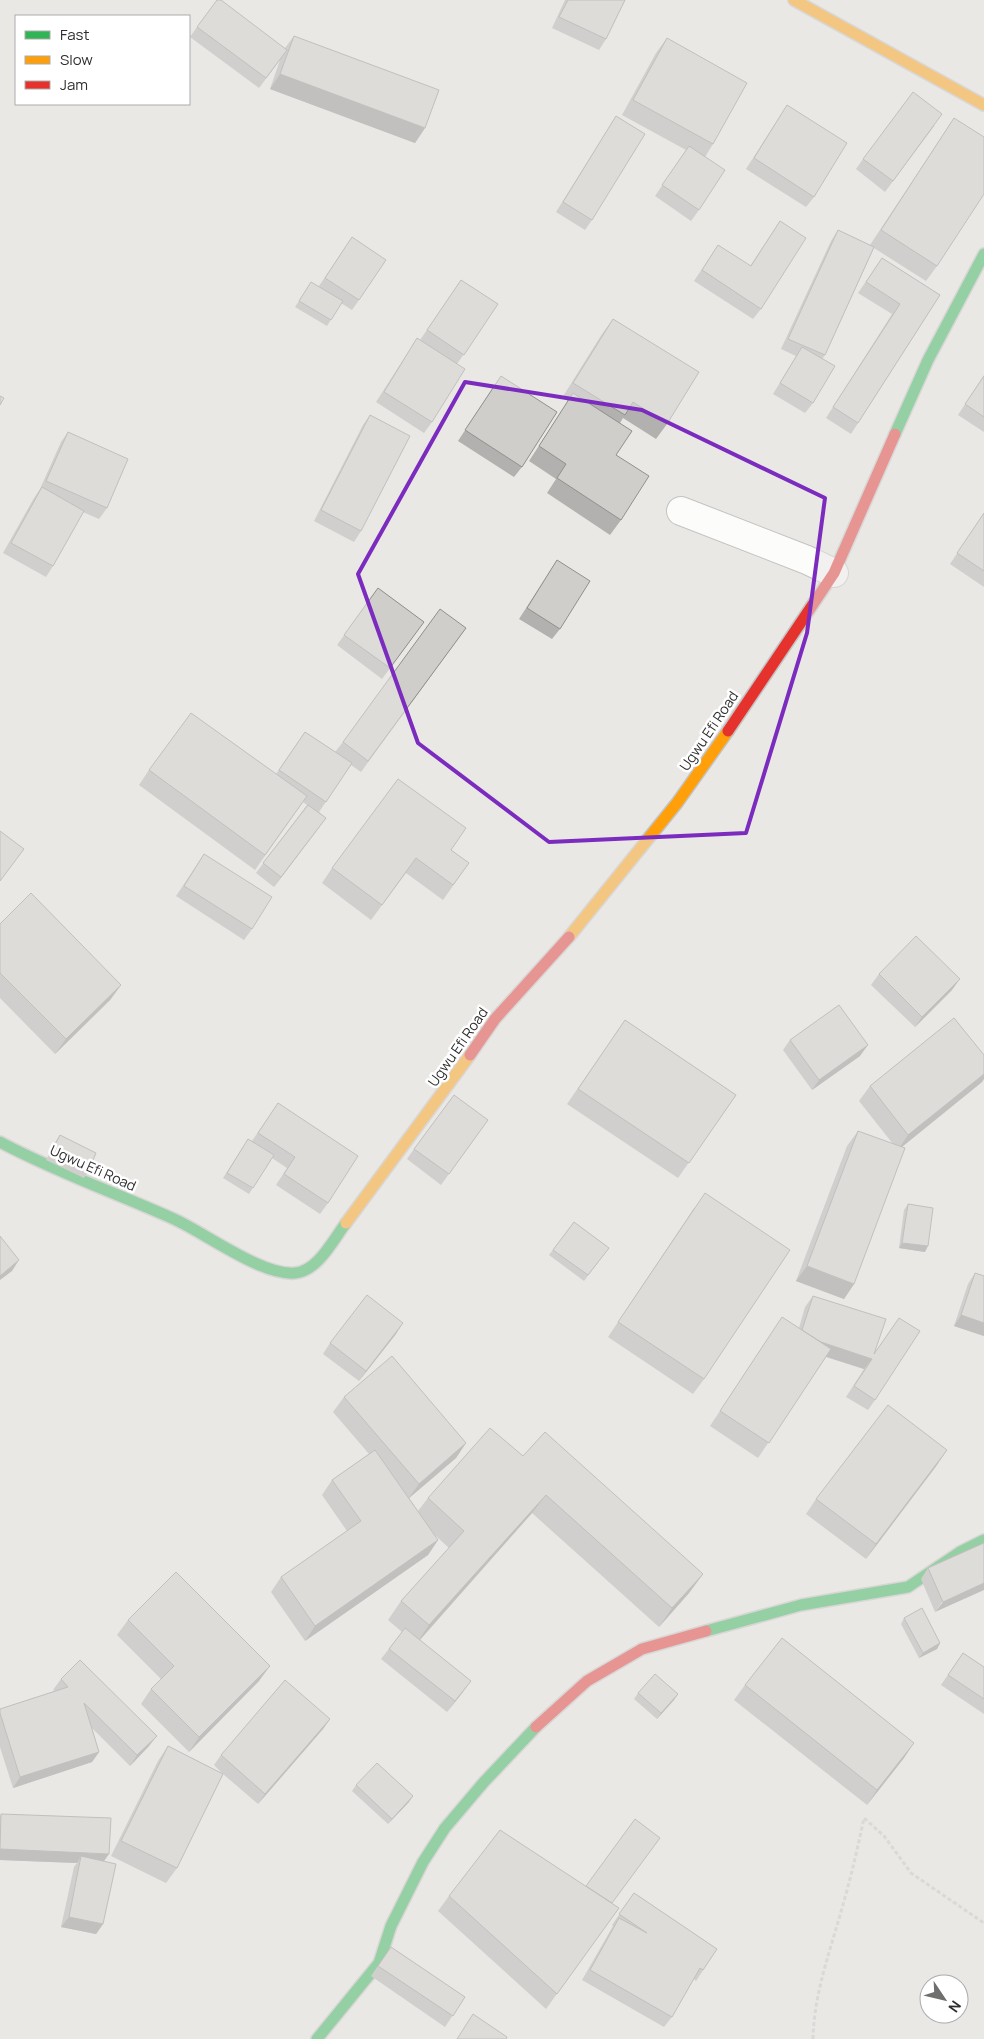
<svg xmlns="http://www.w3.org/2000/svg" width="984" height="2039" font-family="Manrope,sans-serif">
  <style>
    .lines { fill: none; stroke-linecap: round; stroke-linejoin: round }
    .street-casing { stroke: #c3c3c3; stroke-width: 30 }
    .fast-casing { stroke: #c3c3c3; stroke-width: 14 }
    .slow-casing { stroke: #c3c3c3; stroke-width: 14 }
    .jam-casing { stroke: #c3c3c3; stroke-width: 14 }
    .path { stroke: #c7c7c7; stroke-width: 3; stroke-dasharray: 4 2.5; stroke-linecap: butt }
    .street { stroke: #fcfcfb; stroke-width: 28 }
    .fast { stroke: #30b455; stroke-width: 11 }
    .slow { stroke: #ff9f0a; stroke-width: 11 }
    .jam { stroke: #e5322d; stroke-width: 11 }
    .wall { fill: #b3b1af }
    .shaded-wall { fill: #92908e }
    .building { fill: #d0cecb; stroke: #92908e }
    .marked { fill: none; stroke: #7b2cbf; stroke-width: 4; stroke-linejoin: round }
    .labels { text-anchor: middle; stroke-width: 5; stroke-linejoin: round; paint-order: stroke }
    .street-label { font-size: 14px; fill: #2e2e2e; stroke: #fff }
  </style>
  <rect width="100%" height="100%" fill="#eae8e5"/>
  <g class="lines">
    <defs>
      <path id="street" d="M681,511l126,49 27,13"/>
      <path id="fast" d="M895,434l33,-74 56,-106
        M0,1142c56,30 116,51 174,77 31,14 88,57 121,54 23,-2 38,-33 51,-50
        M706,1631l95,-26 107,-18 52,-35 24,-12
        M317,2039l62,-76 12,-37 32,-64 22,-34 39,-46 52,-55"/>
      <path id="slow" d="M794,0l190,105
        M569,937l108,-134 51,-72
        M346,1223l124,-168"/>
      <path id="jam" d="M728,731l106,-158 61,-139
        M470,1055l25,-36 74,-82
        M536,1727l51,-46 55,-32 64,-18"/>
    </defs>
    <!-- street casing -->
    <use href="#street" class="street-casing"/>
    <!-- fast casing -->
    <use href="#fast" class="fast-casing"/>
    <!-- slow casing -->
    <use href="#slow" class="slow-casing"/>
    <!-- jam casing -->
    <use href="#jam" class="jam-casing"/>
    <!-- path -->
    <path class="path" d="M813,2039c1,-48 19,-93 31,-138 8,-28 14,-55 20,-83l20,18 27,37 73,50"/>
    <!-- street -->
    <use href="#street" class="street"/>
    <!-- fast -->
    <use href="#fast" class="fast"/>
    <!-- slow -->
    <use href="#slow" class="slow"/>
    <!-- jam -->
    <use href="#jam" class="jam"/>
  </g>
  <!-- wall -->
  <path class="wall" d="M565,0h60l-19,39 -7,11 -47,-22z
    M197,27l88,21 9,-12 131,92 -10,15 -145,-54 10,-29 -21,28 -69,-51z
    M667,38l46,106 -8,13 -6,53 -8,11 -36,-25 31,-46 -64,-35 34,-62z
    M787,105l27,92 -8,10 -60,-38z
    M616,116l-24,104 -7,10 -29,-18z
    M954,118l-17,148 -11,15 -52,-33 -49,107 -3,4 -9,44 -8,10 -32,-19 23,-38 -15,-7 50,-108 7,-11 32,15z
    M935,125l-50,67 -29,-23 7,-10z
    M780,221l-19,88 -8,10 -59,-38 24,-36 32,21z
    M352,237l7,63 -7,10 -11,-7 -14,23 -32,-19 13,-20 11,-1z
    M882,258l58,37 -89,139 -25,-16 66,-104 -34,-21z
    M461,280l37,24 -41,60 -25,58 -8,11 -48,-31 34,-53 7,-11 3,2z
    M613,319l54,105 -11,15 -33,-21 -3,5 -4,32 5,65 -11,15 -63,-42 9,-14 -27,-18 39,-60 -6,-3 40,-64z
    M984,375v57l-26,-17z
    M494,386l28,81 -8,10 -56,-36z
    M370,415l-9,116 -7,11 -40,-21 49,-96z
    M68,432l39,76 -8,11 -16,-7 -30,54 -7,11 -43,-24 31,-55 6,-9 21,-47z
    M984,513v74l-34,-23z
    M557,560l3,69 -8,10 -33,-20z
    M378,588l46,34 -42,57 -45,-34z
    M466,628l-105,144 -10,-7 -32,47 7,6 -52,69 -18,-14 51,-68 -4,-3 -48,68 -116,-85 10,-15 127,4 29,-42 30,20 8,-10z
    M451,850l18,13 -26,37 -37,-27 -35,47 -49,-37 10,-15z
    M204,854l48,75 -8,11 -68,-44z
    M0,924l121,61 -11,15 -55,54 -55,-56z
    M879,974l73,16 -37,37 -44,-42z
    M625,1020l111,75 -58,83 -111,-74z
    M790,1040l70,16 -48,34 -29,-40z
    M982,1082l-80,65 -48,137 -10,15 -48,-18 51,-135 11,-15 35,13 -34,-43 11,-15z
    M278,1103l50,100 -8,11 -44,-29 11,-17 -15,-10 -23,36 -26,-16 25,-39 4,2z
    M488,1120l-47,65 -34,-26 7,-10z
    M60,1135l28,37 -4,6 -38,-18 10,-19z
    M908,1204l17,48 -26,-4 5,-38z
    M694,1208l10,171 -11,15 -85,-57z
    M574,1222l35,26 -25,33 -35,-26z
    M975,1273l9,3v60l-30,-10 14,-42z
    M813,1296l62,57 24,-35 -24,82 -7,10 -22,-13 18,-28 -38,-12 -68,101 -48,-32 72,-109 17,11 6,-21z
    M396,1334l-37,47 -36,-27 7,-11z
    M344,1397l122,46 -10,15 -47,40 9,13 10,-13 95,-42 180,118 -14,19 -30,34 -127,-114 -112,127 43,52 -16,20 -66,-53 21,-27 -14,-12 13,-19 48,-53 -14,-13 3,5 -10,15 -123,86 -34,-49 10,-15 66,-46 -25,-36 10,-15 37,-26 -36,-42z
    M937,1465l-71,94 -60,-45 10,-15z
    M984,1543l-49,69 -14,-33 7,-11z
    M904,1618l36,25 -3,6 -18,9 -18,-34z
    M128,1620l131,61 -70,71 -48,-48 10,-15 10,-10 -44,-44z
    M963,1653l21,14v47l-43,-29z
    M61,1679l88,67 -19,20 -38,-38 7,24 -7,10 -79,26 -13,-41v-38l55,-18 -2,-1z
    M745,1685l159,73 -37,47 -133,-105z
    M638,1693l40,1 -4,6 -17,19 -23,-20z
    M330,1719l-7,10 -65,75 -35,-30 -46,94 -11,15 -55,-27 47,-95 10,-15 55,28 -9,-9 7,-10z
    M356,1785l53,17 -21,22 -36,-33z
    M1,1814l103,47 -1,63 -7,10 -35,-7 13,-60 3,-4 -77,-3v-44z
    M634,1893l83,56 -21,32 -2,-2 -22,38 -8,10 -82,-47 31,-54 -1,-1z
    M449,1896l163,8 7,4 -73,101 -108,-98z
    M391,1947l74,50 -20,30 -74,-51z"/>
  <!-- shaded-wall -->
  <path class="shaded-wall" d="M280,74l145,54 -10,15 -145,-54z
    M326,818l-8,11 -44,58 7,-10z
    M960,979l-8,11 -37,37 7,-10z
    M121,985l-11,15 -55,54 11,-15z
    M868,1045l-8,11 -48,34 7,-10z
    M984,1074v5l-2,3 -84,68 10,-15z
    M902,1243l26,3 -3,6 -26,-4z
    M19,1260l-7,11 -12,9v-4z
    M807,1266l47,18 -10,15 -48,-18z
    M961,1315l23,8v13l-30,-10z
    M403,1323l-7,11 -37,47 7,-10z
    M800,1335l72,24 -8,10 -71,-23z
    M466,1443l-10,15 -48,41 11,-15z
    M947,1450l-10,15 -71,94 10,-15z
    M546,1495l-14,18 -116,131 13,-19z
    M438,1540l-10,15 -123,86 10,-15z
    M703,1574l-14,19 -30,34 13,-19z
    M984,1583v7l-49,22 8,-10z
    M940,1643l-3,6 -18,9 4,-5z
    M270,1666l-11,15 -70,71 10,-15z
    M471,1681l-8,11 -16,20 8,-11z
    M678,1694l-4,6 -17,19 4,-6z
    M330,1719l-7,10 -65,75 7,-10z
    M157,1736l-8,10 -19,20 7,-11z
    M914,1743l-10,15 -37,47 10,-15z
    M99,1752l-7,10 -79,26 7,-11z
    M413,1796l-4,6 -21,22 4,-5z
    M0,1849l109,5 -7,10 -21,-8 -4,7 -77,-3z
    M69,1917l34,7 -7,10 -35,-7z"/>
  <!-- building -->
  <path class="building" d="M217,0h4l66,50 -21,28 -69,-51z
    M568,0h57l-19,39 -47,-22z
    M294,36l145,54 -14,38 -145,-54z
    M667,38l80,45 -34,61 -80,-44z
    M913,92l29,22 -49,67 -30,-22z
    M787,105l60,38 -33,54 -60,-39z
    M616,116l29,18 -53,86 -29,-18z
    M954,118l30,19v57l-47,72 -56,-36z
    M689,146l36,24 -26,40 -37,-25z
    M780,221l26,17 -45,71 -59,-39 16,-25 33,21z
    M838,230l36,17 -49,108 -37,-16z
    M352,237l34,23 -27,40 -34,-22z
    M882,258l58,37 -82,128 -25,-16 67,-103 -34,-22z
    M461,280l37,24 -34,51 -37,-25z
    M311,282l32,19 -12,19 -32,-19z
    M613,319l86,53 -32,52 -34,-22 -8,13 -52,-32z
    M417,338l48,31 -33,53 -48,-30z
    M802,347l33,19 -22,37 -33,-20z
    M501,376l56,36 -35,55 -57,-37z
    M984,376v41l-19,-13z
    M573,393l59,38 -16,24 33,21 -28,44 -64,-42 9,-14 -27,-18z
    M0,396l4,2 -4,7z
    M370,415l40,21 -49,95 -40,-21z
    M68,432l60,27 -21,49 -61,-27z
    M42,487l42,24 -31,55 -42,-23z
    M984,513v58l-27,-18z
    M557,560l33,21 -30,48 -33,-21z
    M378,588l46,34 -34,46 -46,-33z
    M440,609l26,19 -98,133 -25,-19z
    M191,713l116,83 -42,59 -116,-85z
    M305,732l47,31 -26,39 -47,-32z
    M398,779l68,49 -15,22 18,13 -16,22 -37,-27 -34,47 -50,-37z
    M308,805l18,13 -45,59 -18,-14z
    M0,831l24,18 -24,32z
    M204,854l68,43 -20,32 -68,-43z
    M31,893l90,92 -55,54 -66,-66v-49z
    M916,936l44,43 -38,38 -43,-43z
    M839,1005l29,40 -49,35 -29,-40z
    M954,1018l30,37v19l-76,61 -38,-49z
    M625,1020l111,75 -47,68 -111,-74z
    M454,1095l34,25 -39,54 -35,-25z
    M278,1103l80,53 -30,47 -44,-29 11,-17 -37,-24z
    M858,1131l47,17 -51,136 -47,-18z
    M60,1135l36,18 -8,19 -38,-18z
    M248,1139l26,16 -21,33 -26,-15z
    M705,1193l85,57 -86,129 -86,-57z
    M908,1204l25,4 -5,38 -26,-3z
    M574,1222l35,26 -21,27 -35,-25z
    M0,1236l19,24 -19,16z
    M975,1273l9,3v47l-23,-8z
    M367,1295l36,28 -37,48 -36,-28z
    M813,1296l73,23 -12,35 25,-36 21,13 -45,69 -21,-14 18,-27 -51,-17 -19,-12z
    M782,1317l49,32 -62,94 -49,-32z
    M392,1356l74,87 -47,41 -75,-87z
    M888,1405l59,45 -71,94 -60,-45z
    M490,1428l33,28 22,-24 158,142 -31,34 -126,-113 -117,130 -28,-24 63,-70 -36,-33z
    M375,1450l63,90 -123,86 -34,-49 80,-56 -29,-41z
    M984,1543v40l-41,19 -15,-34z
    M176,1572l94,94 -71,71 -48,-48 23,-23 -46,-46z
    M922,1608l18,35 -17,10 -19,-35z
    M405,1628l66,53 -16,20 -66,-52z
    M782,1638l132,105 -37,47 -132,-105z
    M963,1653l21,14v32l-36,-24z
    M80,1660l77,76 -20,19 -53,-52 15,49 -79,25 -20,-64v-4l68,-22 -7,-8z
    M655,1674l23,20 -17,19 -23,-20z
    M285,1680l45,39 -65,75 -44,-39z
    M168,1746l55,28 -46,94 -56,-27z
    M377,1763l36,33 -21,23 -36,-34z
    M1,1814l110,4 -2,36 -109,-5z
    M635,1819l25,19 -48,65 -26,-17z
    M500,1830l119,78 -62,86 -108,-98z
    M81,1856l35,8 -13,60 -34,-7z
    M634,1893l83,56 -14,21 -3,-2 -28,49 -82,-47 29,-52 28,15 -28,-19z
    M391,1947l74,50 -12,19 -75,-50z
    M473,2014l34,23 -1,2h-49z"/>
  <!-- marked area -->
  <path d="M0 0H984V2039H0ZM465,382l177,28 183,88 -18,135 -61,200 -197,9 -131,-99 -60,-169z" fill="#eae8e5" fill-opacity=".55" fill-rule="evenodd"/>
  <path class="marked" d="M465,382l177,28 183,88 -18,135 -61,200 -197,9 -131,-99 -60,-169z"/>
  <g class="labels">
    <!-- street labels -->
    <g class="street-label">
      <text transform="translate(709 731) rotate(-56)" y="5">Ugwu Efi Road</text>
      <text transform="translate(458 1047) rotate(-55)" y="5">Ugwu Efi Road</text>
      <text transform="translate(93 1168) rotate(24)" y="5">Ugwu Efi Road</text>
    </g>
  </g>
  <!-- legend -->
  <rect x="15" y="15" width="175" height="90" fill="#ffffff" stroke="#ababab"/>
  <rect x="25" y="31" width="25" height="8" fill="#30b455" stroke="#ababab"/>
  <text x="60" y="40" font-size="15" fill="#2e2e2e">Fast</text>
  <rect x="25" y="56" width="25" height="8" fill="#ff9f0a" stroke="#ababab"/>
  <text x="60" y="65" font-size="15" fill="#2e2e2e">Slow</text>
  <rect x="25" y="81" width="25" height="8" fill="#e5322d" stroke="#ababab"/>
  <text x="60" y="90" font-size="15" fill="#2e2e2e">Jam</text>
  <!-- north arrow -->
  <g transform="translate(944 1999) rotate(125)"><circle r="24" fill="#ffffff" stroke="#ababab"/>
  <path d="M0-4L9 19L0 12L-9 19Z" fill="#706f6e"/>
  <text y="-8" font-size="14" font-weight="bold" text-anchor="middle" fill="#2e2e2e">N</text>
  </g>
</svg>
